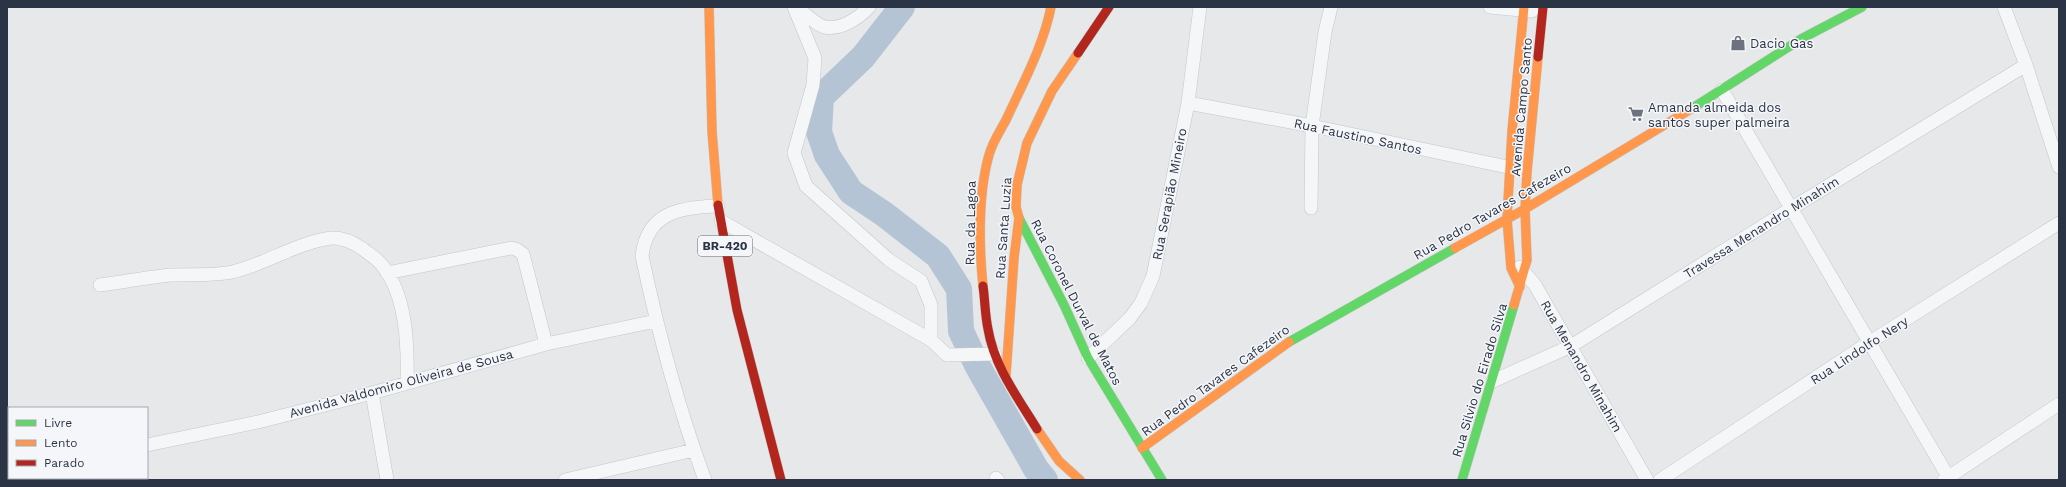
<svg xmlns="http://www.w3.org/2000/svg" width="2066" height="487" font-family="'Work Sans',sans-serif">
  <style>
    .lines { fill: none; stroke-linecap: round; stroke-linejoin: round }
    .river { stroke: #b4c4d5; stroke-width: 26 }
    .street-casing { stroke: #c4c6c8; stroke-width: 14 }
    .fast-casing { stroke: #c4c6c8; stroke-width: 10 }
    .slow-casing { stroke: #c4c6c8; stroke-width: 10 }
    .jam-casing { stroke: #c4c6c8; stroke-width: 10 }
    .street { stroke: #f5f6f7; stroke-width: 13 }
    .fast { stroke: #63d668; stroke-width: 9 }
    .slow { stroke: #ff974d; stroke-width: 9 }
    .jam { stroke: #b3261e; stroke-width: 9 }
    .labels { text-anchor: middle; stroke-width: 3; stroke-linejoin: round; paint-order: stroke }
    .shield { fill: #f4f6f9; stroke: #676e7b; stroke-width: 1 }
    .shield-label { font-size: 12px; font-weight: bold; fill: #2b3445 }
    .poi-label { font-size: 13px; fill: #2b3445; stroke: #f4f6f9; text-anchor: start }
    .street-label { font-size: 13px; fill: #2b3445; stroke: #f4f6f9 }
  </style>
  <rect width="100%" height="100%" fill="#e6e8ea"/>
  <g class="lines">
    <!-- river -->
    <path class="river" d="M902,7l-39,50 -42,40 -2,35 8,23 24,37 33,22 54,42 21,33 2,42 16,34 59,104 9,11"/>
    <defs>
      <path id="street" d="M794,7l21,51 -2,27 -19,68 12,33 83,74 32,21 10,24v35
        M797,7c7,6 19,18 28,20 16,3 34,-9 44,-20
        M1490,7l42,4
        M2004,7l22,58 33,102
        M1722,90l228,390
        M1188,103l124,23 205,43
        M1311,208l1,-82 13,-94 6,-25
        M721,221l210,119 16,15 48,-1
        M1520,267l15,18 112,195
        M387,273l124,-25 5,1 7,5 23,90
        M100,285c24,-3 48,-8 72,-10 19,-1 41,1 60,-3 35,-8 65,-30 100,-34 11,-1 22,5 31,11 6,5 13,9 18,15 26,30 27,83 26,119
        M1088,358l42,-40 11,-15 12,-27 35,-173 12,-96
        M1493,381l78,-35 221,-138 234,-143
        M372,393l15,87
        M147,445l111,-23 114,-29 174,-49 110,-23
        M7,474h2
        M996,478l2,2
        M95,480v-2
        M565,480l129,-30
        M705,480c-27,-73 -47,-148 -63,-224 5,-44 39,-49 76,-50
        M1660,480l210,-138 189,-119
        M1944,480l115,-76"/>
      <path id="fast" d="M1691,109l110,-70 61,-32
        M1019,218l45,87 24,53 74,122
        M1289,342l166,-94
        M1462,480l52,-175"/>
      <path id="slow" d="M709,7l3,124 6,74
        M1455,248l70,-39 166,-100
        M983,286c-4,-39 -5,-93 6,-131 3,-12 11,-24 17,-35 17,-37 37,-73 45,-113
        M1520,287l-9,-19 -4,-49 5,-88 12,-124
        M1514,305l13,-45 -2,-51 2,-37 11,-115
        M1006,375l8,-117 5,-40 -3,-11 1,-22 10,-42 25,-52 26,-38
        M1037,429l22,32 21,19
        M1142,448l147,-106"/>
      <path id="jam" d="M1078,53l31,-46
        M1538,57l5,-50
        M718,205l19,105 44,170
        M983,286c2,14 2,29 5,43 6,37 30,69 49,100"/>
    </defs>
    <!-- street casing -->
    <use href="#street" class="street-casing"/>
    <!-- fast casing -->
    <use href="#fast" class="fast-casing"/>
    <!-- slow casing -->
    <use href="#slow" class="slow-casing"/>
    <!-- jam casing -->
    <use href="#jam" class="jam-casing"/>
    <!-- street -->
    <use href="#street" class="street"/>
    <!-- fast -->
    <use href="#fast" class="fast"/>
    <!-- slow -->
    <use href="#slow" class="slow"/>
    <!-- jam -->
    <use href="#jam" class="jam"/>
  </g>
  <!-- icons -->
  <defs>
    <symbol id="shop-bare" viewBox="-9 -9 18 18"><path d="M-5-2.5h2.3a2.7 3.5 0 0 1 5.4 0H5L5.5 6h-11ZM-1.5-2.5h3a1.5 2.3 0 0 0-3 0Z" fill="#6c737f" stroke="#f4f6f9" stroke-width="2.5" paint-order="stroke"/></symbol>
    <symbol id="supermarket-bare" viewBox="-9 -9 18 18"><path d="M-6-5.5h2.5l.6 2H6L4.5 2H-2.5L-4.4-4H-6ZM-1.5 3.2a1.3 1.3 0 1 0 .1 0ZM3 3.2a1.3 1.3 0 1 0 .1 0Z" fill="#6c737f" stroke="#f4f6f9" stroke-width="2.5" paint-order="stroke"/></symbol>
  </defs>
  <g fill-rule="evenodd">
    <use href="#shop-bare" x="1727" y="32" width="22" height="22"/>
    <use href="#supermarket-bare" x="1625" y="103" width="22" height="22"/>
  </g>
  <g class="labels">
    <!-- shield labels -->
    <rect class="shield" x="698" y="236" width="54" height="20" rx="3"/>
    <g class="shield-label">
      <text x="725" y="250">BR-420</text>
    </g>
    <!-- poi labels -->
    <g class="poi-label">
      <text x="1750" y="48">Dacio Gas</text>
      <text x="1648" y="112">Amanda almeida dos<tspan x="1648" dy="15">santos super palmeira</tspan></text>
    </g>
    <!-- street labels -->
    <g class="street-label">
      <text transform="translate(1521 107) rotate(-85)" y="5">Avenida Campo Santo</text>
      <text transform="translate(1358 136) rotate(12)" y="5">Rua Faustino Santos</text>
      <text transform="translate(1169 194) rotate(-79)" y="5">Rua Serapião Mineiro</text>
      <text transform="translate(1492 211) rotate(-30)" y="5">Rua Pedro Tavares Cafezeiro</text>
      <text transform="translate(970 223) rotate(-89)" y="5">Rua da Lagoa</text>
      <text transform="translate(1761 227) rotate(-32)" y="5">Travessa Menandro Minahim</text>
      <text transform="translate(1003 228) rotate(-86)" y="5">Rua Santa Luzia</text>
      <text transform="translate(1077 302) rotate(63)" y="5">Rua Coronel Durval de Matos</text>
      <text transform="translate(1859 350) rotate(-33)" y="5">Rua Lindolfo Nery</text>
      <text transform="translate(1582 366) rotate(60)" y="5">Rua Menandro Minahim</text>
      <text transform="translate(1215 380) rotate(-36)" y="5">Rua Pedro Tavares Cafezeiro</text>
      <text transform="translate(1479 380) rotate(-73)" y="5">Rua Silvio do Eirado Silva</text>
      <text transform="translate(401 383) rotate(-15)" y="5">Avenida Valdomiro Oliveira de Sousa</text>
    </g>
  </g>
  <!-- border -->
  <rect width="2066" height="487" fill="none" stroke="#2b3445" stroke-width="16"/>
  <!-- legend -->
  <rect x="8" y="407" width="140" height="72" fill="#f4f6f9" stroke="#a4a8b1"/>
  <rect x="16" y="420" width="20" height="6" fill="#63d668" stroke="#a4a8b1"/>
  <text x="44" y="427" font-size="12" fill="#2b3445">Livre</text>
  <rect x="16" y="440" width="20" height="6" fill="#ff974d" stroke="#a4a8b1"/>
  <text x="44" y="447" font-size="12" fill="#2b3445">Lento</text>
  <rect x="16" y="460" width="20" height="6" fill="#b3261e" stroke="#a4a8b1"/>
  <text x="44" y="467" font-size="12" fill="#2b3445">Parado</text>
</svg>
